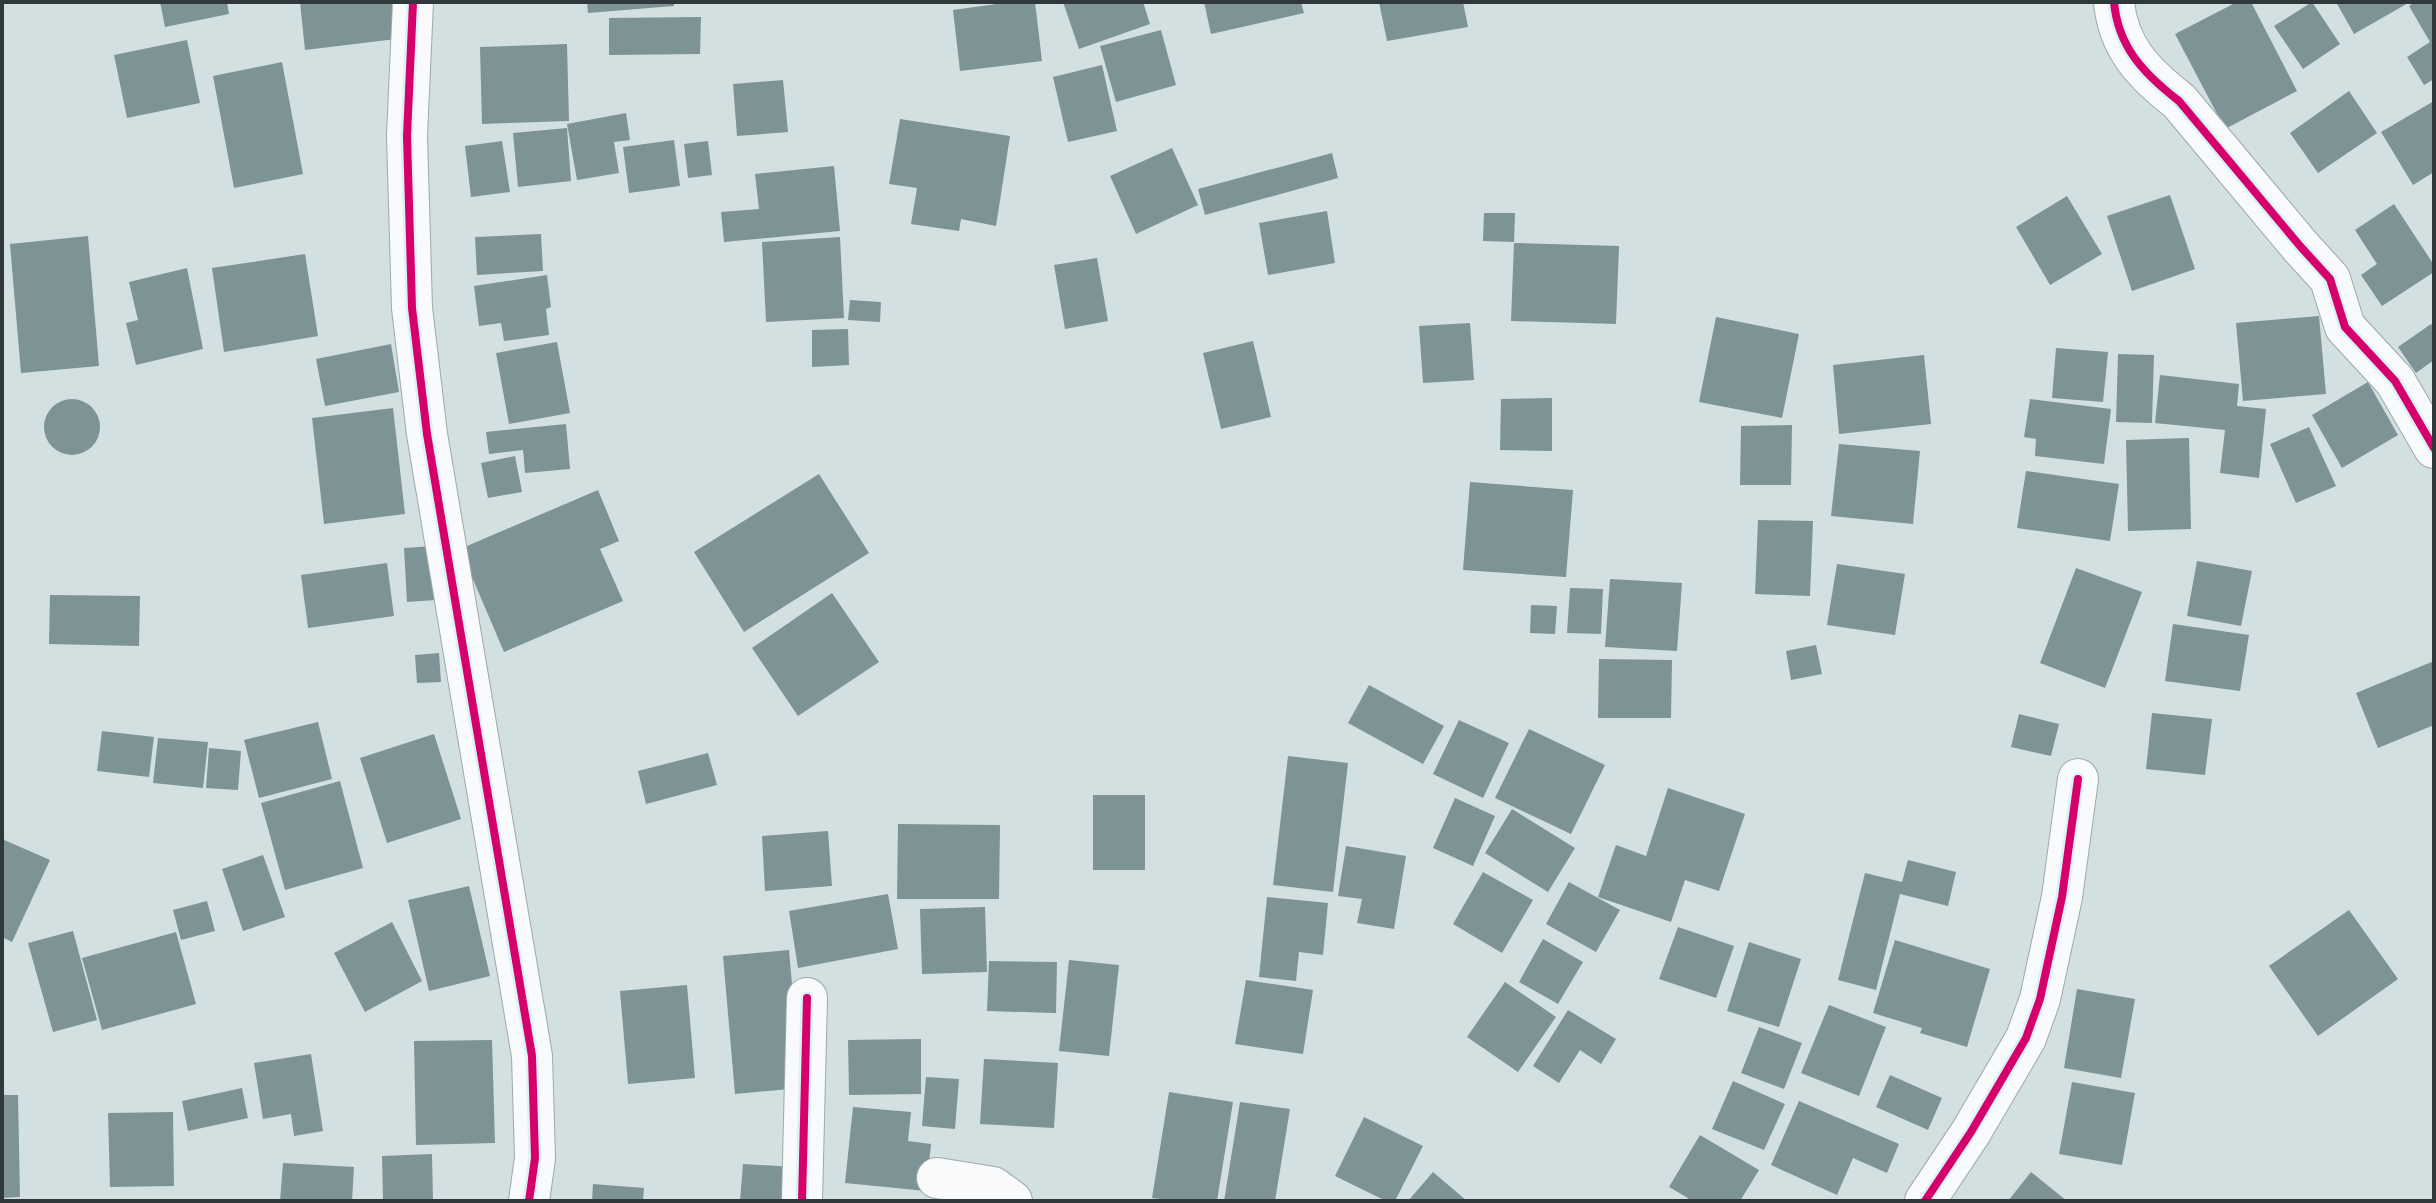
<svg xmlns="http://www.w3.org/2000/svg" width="2436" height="1203" font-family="'Nunito Sans',sans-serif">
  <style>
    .building { fill: #7d9396 }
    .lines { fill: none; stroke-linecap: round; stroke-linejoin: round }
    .street-casing { stroke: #9fa8aa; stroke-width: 42 }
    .street { stroke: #f8fafb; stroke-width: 40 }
    .cycleway-casing { stroke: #daf1f6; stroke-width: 13 }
    .cycleway { stroke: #d6006c; stroke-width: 8 }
  </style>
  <rect width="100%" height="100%" fill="#d3e0e2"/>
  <!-- building -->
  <path class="building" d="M160,2h67l2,12 -64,13z
    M300,2h92l4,37 -91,11z
    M587,2h87v4l-86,7z
    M1011,2h24l7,59 -82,10 -7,-61z
    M1063,2h80l7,22 -71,25z
    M1204,2h97l3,11 -93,21z
    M1379,2h84l5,25 -81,14z
    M2237,2h14l46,89 -72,38 -50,-95z
    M2312,2l28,42 -37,25 -29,-43z
    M2336,2h74l-56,32z
    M2415,2h19v77l-10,6 -17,-28 23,-15 -21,-36z
    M701,17l-1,37 -91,1v-37z
    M1161,30l15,55 -60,17 -16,-56z
    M187,40l13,63 -73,15 -13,-63z
    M567,44l2,77 -87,3 -2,-77z
    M282,62l21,112 -69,14 -21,-112z
    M1102,65l15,66 -49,11 -15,-65z
    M783,80l5,52 -51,4 -4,-52z
    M2349,91l28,42 -59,40 -28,-40z
    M2434,101v71l-21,13 -32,-53z
    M626,113l4,27 -16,2 5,31 -42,7 -10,-56z
    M900,119l110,17 -14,90 -35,-7 -2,12 -48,-7 6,-36 -28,-4z
    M567,128l4,53 -53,6 -5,-54z
    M674,140l6,46 -51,7 -6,-46z
    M502,141l8,51 -39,5 -6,-51z
    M708,141l4,34 -24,3 -4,-34z
    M1172,148l26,57 -62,29 -26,-58z
    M1332,153l6,25 -133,37 -7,-26z
    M834,166l6,65 -116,11 -3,-30 38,-3 -4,-35z
    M2170,195l25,74 -63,22 -25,-75z
    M2067,196l35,58 -52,31 -34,-58z
    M2394,204l40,61v7l-52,34 -21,-31 16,-11 -22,-34z
    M1327,211l8,52 -67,12 -9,-52z
    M1484,213h31l-1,29 -31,-1z
    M541,234l2,37 -66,4 -2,-38z
    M88,236l11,130 -78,7 -11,-129z
    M840,237l4,81 -78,4 -4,-80z
    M1514,243l105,3 -3,78 -105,-3z
    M305,254l13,82 -94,16 -12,-84z
    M1097,258l11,63 -43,8 -11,-64z
    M187,268l16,81 -67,16 -10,-42 12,-3 -9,-38z
    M547,275l4,32 -5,2 3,26 -45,6 -3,-18 -22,3 -5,-40z
    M850,300l31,2 -1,20 -32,-2z
    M2319,316l7,78 -83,7 -7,-78z
    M1716,317l83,17 -17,84 -83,-16z
    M1470,323l4,57 -51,3 -4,-57z
    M2431,324l3,4v32l-18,13 -18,-26z
    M848,329l1,36 -37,2v-37z
    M1253,341l18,76 -50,12 -18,-76z
    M557,342l13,71 -61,11 -13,-71z
    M391,344l8,48 -74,14 -9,-47z
    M2056,348l52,4 -5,50 -51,-4z
    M2118,354l36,1 -2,68 -36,-1z
    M1924,355l7,69 -92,10 -6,-69z
    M2160,375l79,9 -2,22 29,3 -7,69 -39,-5 5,-43 -70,-7z
    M2368,382l30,53 -56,33 -30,-53z
    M1552,398v53l-52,-1 1,-51z
    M2030,399l81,10 -7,55 -69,-8 1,-17 -12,-2z
    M44 427a28 28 0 1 1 56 0a28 28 0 1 1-56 0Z
    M393,408l12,106 -81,10 -12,-106z
    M566,424l4,45 -45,4 -2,-23 -34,4 -3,-22z
    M1792,425l-1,60h-51l1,-59z
    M2309,427l27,59 -40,17 -26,-59z
    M2189,438l2,91 -63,2 -2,-91z
    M1839,444l81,7 -7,73 -82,-8z
    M515,456l7,36 -34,6 -7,-35z
    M2026,471l93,13 -9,57 -93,-13z
    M819,474l50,79 -125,79 -50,-80z
    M1470,482l103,8 -7,87 -103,-7z
    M598,490l21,51 -19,8 23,52 -119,51 -44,-103z
    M1758,520l55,1 -3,75 -55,-2z
    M433,546l3,54 -29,2 -3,-54z
    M2197,561l55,10 -11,55 -54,-10z
    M387,563l7,53 -86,12 -7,-53z
    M1837,564l68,10 -10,61 -68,-10z
    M2076,568l66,24 -37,96 -65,-25z
    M1610,579l72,4 -5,68 -72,-4z
    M1570,588l33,1 -2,45 -34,-1z
    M832,593l47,69 -81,54 -46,-68z
    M50,595l90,1 -1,50 -90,-2z
    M1531,605l26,1 -2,28 -25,-1z
    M2173,624l76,11 -9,56 -75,-10z
    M1816,645l6,29 -31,6 -5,-29z
    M439,653l2,29 -24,1 -2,-28z
    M1599,659l73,1 -1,58h-73z
    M2434,661v64l-56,23 -22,-55z
    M1369,685l75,41 -21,38 -75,-41z
    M2152,713l60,6 -7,56 -59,-6z
    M2019,714l40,10 -8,32 -40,-9z
    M1459,720l50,23 -26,55 -50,-24z
    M318,722l14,57 -73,19 -15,-58z
    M1529,729l76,36 -34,69 -76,-36z
    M102,731l52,6 -5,40 -52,-6z
    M434,734l27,85 -74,24 -27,-85z
    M158,738l50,4 -5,46 -50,-5z
    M209,748l32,3 -3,39 -32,-2z
    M708,753l9,32 -71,19 -8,-33z
    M1288,756l60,7 -15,129 -60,-7z
    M340,781l23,87 -78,22 -24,-87z
    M1668,788l77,26 -26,77 -34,-11 -14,42 -73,-25 18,-52 30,11z
    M1093,795h52v75h-52z
    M1455,798l40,18 -22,50 -40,-18z
    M1512,809l63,39 -27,44 -63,-39z
    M898,824l102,1 -1,74h-102z
    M828,831l4,55 -67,5 -3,-55z
    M2,839l48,21 -38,82 -10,-5z
    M1346,846l60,10 -12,73 -37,-6 5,-24 -24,-3z
    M263,855l22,62 -42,14 -21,-62z
    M1908,860l48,12 -8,34 -48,-12 -24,96 -38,-10 27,-107 37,9z
    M1483,872l50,28 -31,53 -49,-29z
    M1569,882l51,28 -24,42 -50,-28z
    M469,886l21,90 -61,15 -21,-91z
    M888,894l10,55 -100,19 -9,-57z
    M1267,897l61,6 -5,52 -24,-3 -3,29 -37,-4z
    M207,901l8,30 -34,9 -8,-30z
    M985,907l2,65 -65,2 -2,-65z
    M2349,910l49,69 -80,57 -49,-70z
    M392,922l30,59 -57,31 -31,-59z
    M1678,927l56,19 -18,52 -57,-19z
    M73,931l24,89 -44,12 -25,-89z
    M176,932l20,72 -94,26 -20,-72z
    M1543,939l40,23 -25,42 -39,-22z
    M1895,940l95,29 -23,78 -47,-14 2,-5 -49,-15z
    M1749,942l52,17 -22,68 -52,-16z
    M789,950l12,138 -66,6 -12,-138z
    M1069,960l50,5 -10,91 -50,-5z
    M989,961l68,1 -1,51 -69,-2z
    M1246,980l67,10 -10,64 -68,-10z
    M1505,982l51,35 -38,55 -51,-35z
    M687,985l8,93 -67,6 -8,-93z
    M2077,989l58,10 -14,79 -57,-10z
    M1829,1005l57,22 -27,69 -58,-23z
    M1568,1010l48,29 -15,25 -21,-14 -21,33 -26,-17z
    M1759,1027l43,16 -18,46 -43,-16z
    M921,1039v55l-72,1 -1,-55z
    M492,1040l3,103 -79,2 -2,-104z
    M311,1054l12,77 -29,5 -3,-22 -28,5 -9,-56z
    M984,1059l74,4 -4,65 -74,-4z
    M1890,1075l52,23 -14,32 -52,-23z
    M926,1077l33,2 -4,50 -33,-3z
    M1733,1081l52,23 -21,46 -52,-21z
    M2072,1082l63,11 -13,72 -63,-11z
    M242,1088l6,30 -60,13 -6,-30z
    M1169,1092l64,10 -16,99h-42l-23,-3z
    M2,1095h16l2,102 -18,1z
    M1799,1101l100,43 -12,29 -34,-15 -16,37 -66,-30z
    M1240,1102l50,7 -15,92h-51z
    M853,1107l58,5 -3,29 23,3 -5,47 -81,-8z
    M173,1112l1,74 -64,1 -2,-74z
    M1364,1117l59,29 -28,55h-9l-51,-25z
    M1700,1135l59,35 -19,31h-54l2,-3 -19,-11z
    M432,1154l1,47h-50l-1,-45z
    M283,1163l71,4 -2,34h-72z
    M743,1164l51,3 -3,34h-51z
    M1433,1172l34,29h-59z
    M2031,1172l36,29h-59z
    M593,1184l51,4 -1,13h-51z"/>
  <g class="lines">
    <defs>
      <path id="street" d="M413,2l-6,134 5,172 15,126 105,622 3,102 -6,43
        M2114,2c4,45 30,72 65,99l121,145 30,33 15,48 50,54 39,67
        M937,1178l56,9 19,14
        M802,1201l5,-203
        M1925,1201l46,-69 55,-94 14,-39 22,-102 16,-118"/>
    </defs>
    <!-- street casing -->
    <use href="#street" class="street-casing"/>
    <!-- street -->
    <use href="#street" class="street"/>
    <defs>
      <path id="cycleway" d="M413,2l-6,134 5,172 15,126 105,622 3,102 -6,43
        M2114,2c4,45 30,72 65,99l121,145 30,33 15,48 50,54 39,67
        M802,1201l5,-203
        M1925,1201l46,-69 55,-94 14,-39 22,-102 16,-118"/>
    </defs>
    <!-- cycleway casing -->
    <use href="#cycleway" class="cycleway-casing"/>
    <!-- cycleway -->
    <use href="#cycleway" class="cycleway"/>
  </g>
  <!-- border -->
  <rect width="2436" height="1203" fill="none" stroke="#2f383a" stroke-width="8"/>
</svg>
